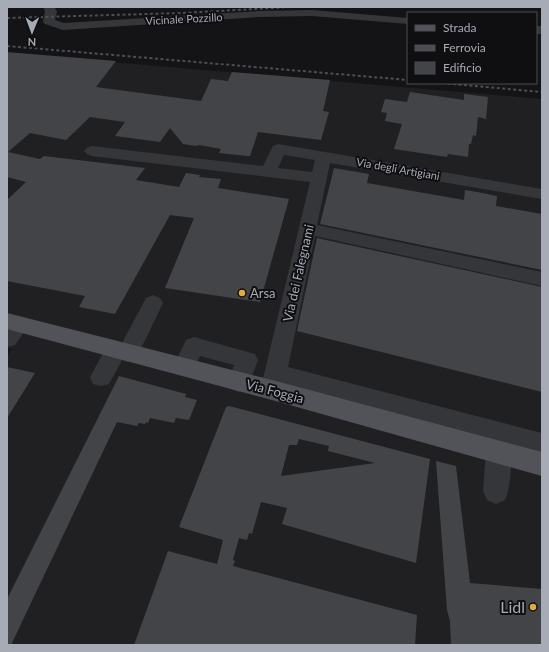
<svg xmlns="http://www.w3.org/2000/svg" width="549" height="652" font-family="Lato,sans-serif">
  <style>
    .built { fill: #202022 }
    .building { fill: #434448; fill-rule: evenodd }
    .lines { fill: none; stroke-linecap: round; stroke-linejoin: round }
    .minor { fill: #35363a; fill-rule: evenodd }
    .major { fill: #525359; fill-rule: evenodd }
    .rail { stroke: #4d4e53; stroke-width: 2; stroke-dasharray: 3 2.5; stroke-linecap: butt }
    .poi-dot { fill: #e2aa40; stroke: #0f0f11; stroke-width: 1.5 }
    .labels { text-anchor: middle; stroke-width: 4; stroke-linejoin: round; paint-order: stroke }
    .far-street-label { font-size: 11px; fill: #a7abb5; stroke: #0f0f11 }
    .street-label { font-size: 13px; fill: #a7abb5; stroke: #0f0f11 }
    .poi-label { font-size: 13px; fill: #a7abb5; stroke: #0f0f11; text-anchor: start }
    .near-poi-label { font-size: 16px; fill: #a7abb5; stroke: #0f0f11; text-anchor: end }
  </style>
  <rect width="100%" height="100%" fill="#141416"/>
  <!-- built -->
  <path class="built" d="M7,53l535,46v546h-535v-290l5,-6 -5,-1z"/>
  <!-- building -->
  <path class="building" d="M7,52l109,9 -20,26 105,14 10,-22 17,2 4,-9 98,8 -7,31 6,1 -8,28 -63,-8 -8,24h-3l-28,-3 2,-4 -22,-4 -3,1 -13,-2 -13,-16 -10,14 -45,-6 10,-14 -35,-5 -24,23 -36,-7 -22,19 32,7 4,-3 101,12 -9,12 43,7 7,-14 14,2 -1,2 22,2 -3,9 71,11 -29,103 -95,-14 29,-70 -24,-3 -55,99 -36,-7 6,-11 -78,-15v-81l19,-18 -19,-5z
    M410,92l54,8v-6l24,3 -2,22 -8,-2 -2,19 -3,-1 -2,9h-2l-1,13 -20,-3 -1,3 -53,-8 8,-25 -17,-3 2,-8 -6,-1 4,-13 22,3z
    M334,168l35,6 -2,9 97,17 1,-10 12,2 20,4 -1,10 46,8v56l-222,-46z
    M317,238l225,49v105l-245,-61z
    M7,367l28,6 -28,45z
    M119,376l67,18 -1,3 12,3 -8,20 -13,-2 -2,5 -24,-5 -2,5 -2,-1 -1,2 -6,-1 -2,3 -20,-4 -106,223h-4v-46z
    M229,406l201,53 -14,104 -134,-39 5,-16 -26,-6 -9,32 -3,-1 -2,7 -8,-2 -6,22 2,1 -2,5 184,49 -2,30h-281l34,-94 49,13 6,-24 -44,-13 47,-120zM299,439l30,7 -1,5 47,12 -94,13 8,-31h8z
    M436,461l20,5 14,117 72,6v56h-91l-1,-24 -3,-11z"/>
  <g class="lines">
    <!-- minor -->
    <path class="minor" d="M43,7h11l3,4 -2,9 9,3 195,-12 53,-1 96,8v6l-96,-8 -53,1 -196,13 -18,-6 -2,-2 2,-11z
      M536,26h6v8h-6z
      M278,144l264,45v10l-212,-36 -13,62 225,47v14l-227,-50 -27,131 254,66v22l-34,-9c5,12 3,41 -3,54l-9,4 -9,-4 -4,-9 3,-39 3,-8 5,-2 -210,-57 -4,9 -8,3 -8,-3 -3,-7 49,-205 -218,-26 -5,-2 -3,-3 3,-3 5,-2 171,20 10,-20zM284,155l31,5 -3,12 -34,-4z
      M153,295l7,3 3,5 -27,56 -8,3 -6,-2 -13,24 -8,2 -8,-2 -3,-7 18,-33 8,-3 6,2 24,-45z
      M19,317l7,2 3,6 -14,20 -8,2v-23l5,-5z
      M194,337l61,17 3,6 -11,29 -8,3 -8,-3 -3,-7 6,-17 -34,-9 -8,17 -8,3 -8,-3 -3,-6 13,-27z"/>
    <!-- major -->
    <path class="major" d="M7,313l265,67 270,72v24l-270,-76 -265,-71z"/>
    <!-- rail -->
    <path class="rail" d="M7,18l175,-5 109,-6
      M7,46l401,34
      M442,83l100,9"/>
  </g>
  <!-- markers -->
  <g class="poi-dot">
    <circle cx="242" cy="293" r="4"/>
    <circle cx="533" cy="607" r="4"/>
  </g>
  <g class="labels">
    <!-- far-street labels -->
    <g class="far-street-label">
      <text transform="translate(184 19) rotate(-3)" y="4">Vicinale Pozzillo</text>
      <text transform="translate(398 169) rotate(10)" y="4">Via degli Artigiani</text>
    </g>
    <!-- street labels -->
    <g class="street-label">
      <text transform="translate(298 273) rotate(-77)" y="5">Via dei Falegnami</text>
      <text transform="translate(275 391) rotate(15)" y="5">Via Foggia</text>
    </g>
    <!-- poi labels -->
    <g class="poi-label">
      <text x="250" y="298">Arsa</text>
    </g>
    <!-- near-poi labels -->
    <g class="near-poi-label">
      <text x="525" y="613">Lidl</text>
    </g>
  </g>
  <!-- border -->
  <rect width="549" height="652" fill="none" stroke="#a7abb5" stroke-width="16"/>
  <!-- legend -->
  <rect x="407" y="12" width="130" height="72" fill="#0f0f11" stroke="#4c4d53"/>
  <rect x="415" y="25" width="20" height="6" fill="#525359" stroke="#4c4d53"/>
  <text x="443" y="32" font-size="12" fill="#a7abb5">Strada</text>
  <rect x="415" y="45" width="20" height="6" fill="#4d4e53" stroke="#4c4d53"/>
  <text x="443" y="52" font-size="12" fill="#a7abb5">Ferrovia</text>
  <rect x="415" y="62" width="20" height="12" fill="#434448" stroke="#4c4d53"/>
  <text x="443" y="72" font-size="12" fill="#a7abb5">Edificio</text>
  <!-- north arrow -->
  <g transform="translate(32 32) rotate(181)" stroke="#0f0f11" stroke-width="3" paint-order="stroke">
  <path d="M0-3L7 15L0 10L-7 15Z" fill="#a7abb5"/>
  <text y="-6" font-size="11" font-weight="bold" text-anchor="middle" fill="#a7abb5">N</text>
  </g>
</svg>
